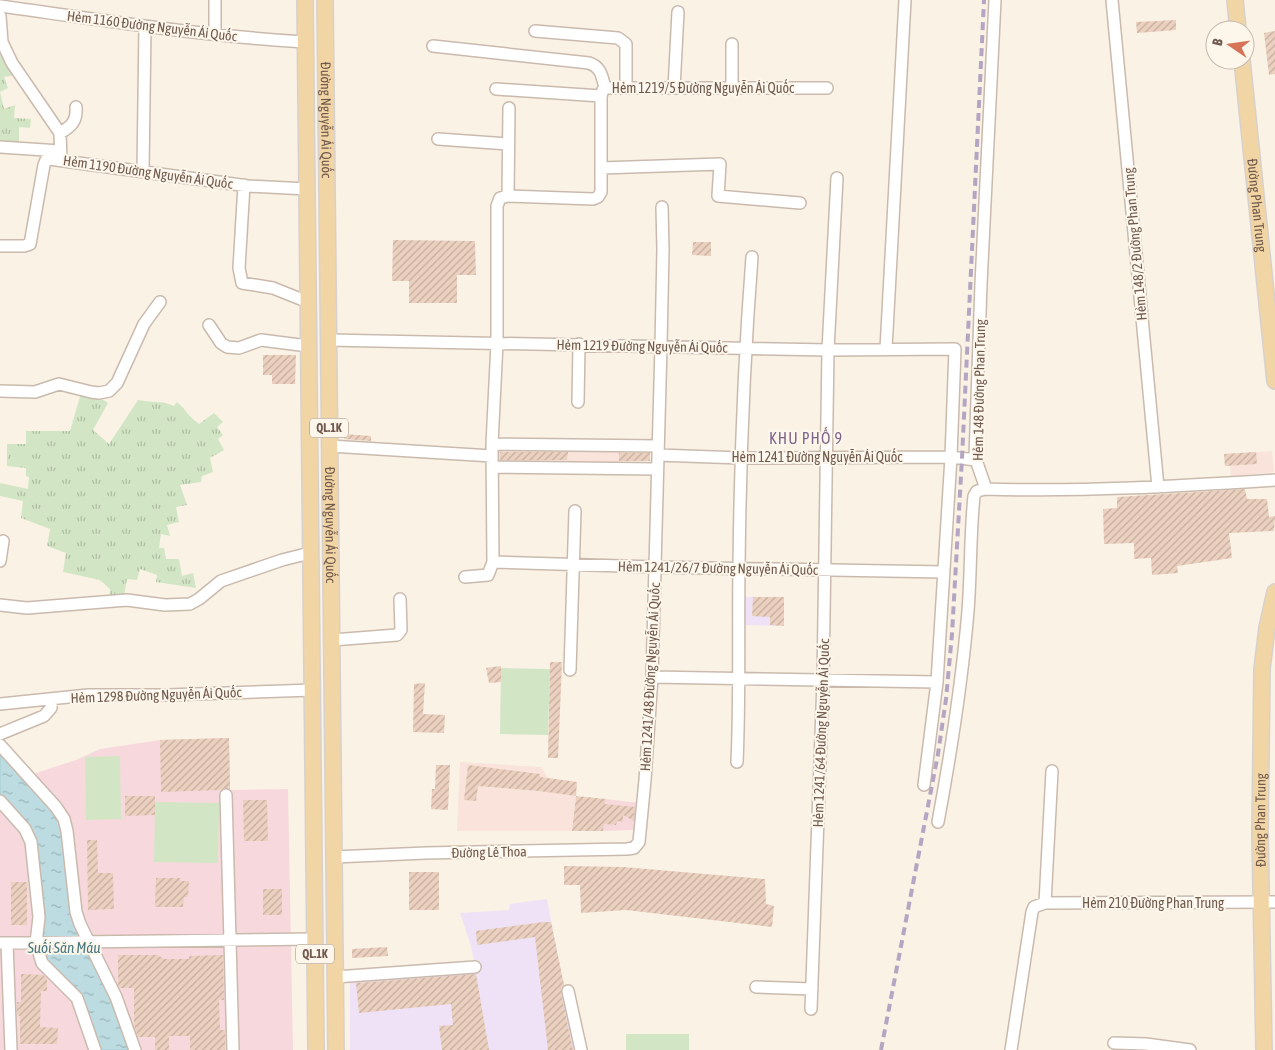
<svg xmlns="http://www.w3.org/2000/svg" width="1275" height="1050" font-family="'Asap Condensed',sans-serif">
  <style>
    .commercial { fill: #f9e3da }
    .education { fill: #efe2f6 }
    .medical { fill: #f7d9dd }
    .grass { fill: url(#grass-tufts) }
    .garden { fill: #d2e6c5 }
    .water { fill: url(#water-ripples); stroke: #a3cbd2 }
    .building { fill: url(#building-hatch) }
    .lines { fill: none; stroke-linecap: round; stroke-linejoin: round }
    .minor-casing { stroke: #cabaad; stroke-width: 14 }
    .major-casing { stroke: #d7d1cd; stroke-width: 18 }
    .minor { stroke: #fff; stroke-width: 11 }
    .major { stroke: #f2d5a4; stroke-width: 15 }
    .rail { stroke: #b4a5c2; stroke-width: 4; stroke-dasharray: 8 5; stroke-linecap: butt }
    .labels { text-anchor: middle; stroke-width: 4; stroke-linejoin: round; paint-order: stroke }
    .shield { fill: #fdf6eb; stroke: #9a887c; stroke-width: 1 }
    .shield-label { font-size: 12px; font-weight: bold; fill: #70594d }
    .street-label { font-size: 14px; fill: #70594d; stroke: #fdf6eb }
    .water-label { font-size: 15px; font-style: italic; fill: #497881; stroke: #fdf6eb }
    .quarter-label { font-size: 16px; letter-spacing: 1px; fill: #7f658c; stroke: #fdf6eb }
  </style>
  <defs>
    <pattern id="grass-tufts" width="24" height="20" patternUnits="userSpaceOnUse" patternTransform="scale(1.25)"><rect width="24" height="20" fill="#d2e6c5"/><path d="M3 7l-1-3M5 7V3M7 7l1-3M15 17l-1-3M17 17v-4M19 17l1-3" fill="none" stroke="#afbda2"/></pattern>
    <pattern id="water-ripples" width="26" height="14" patternUnits="userSpaceOnUse" patternTransform="scale(1.25)"><rect width="26" height="14" fill="#bcdce1"/><path d="M2 4q2-2 4 0t4 0M15 11q2-2 4 0t4 0" fill="none" stroke="#9db5b9"/></pattern>
    <pattern id="building-hatch" width="6" height="6" patternUnits="userSpaceOnUse" patternTransform="scale(1.25)"><rect width="6" height="6" fill="#ecd1c0"/><path d="M-1 1l2-2M0 6l6-6M5 7l2-2" fill="none" stroke="#c4ad9e"/></pattern>
  </defs>
  <rect width="100%" height="100%" fill="#faf2e5"/>
  <!-- commercial -->
  <path class="commercial" d="M496,449l124,2 -1,14 -123,-1z
    M1272,451l2,21 -43,4 -1,-10h-5l-1,-12z
    M460,762l81,5 7,11 29,4 -5,49h-115z"/>
  <!-- education -->
  <path class="education" d="M744,597h40v29l-40,-1z
    M547,899l14,73 19,78h-230v-70l126,-9 -5,-25 -11,-33 49,-3 1,-6z"/>
  <!-- medical -->
  <path class="medical" d="M229,738l1,52 58,-1 5,261h-293v-270l33,-6 43,-14 24,-11 60,-9z
    M606,799l33,4 -2,17 -3,1v9l-31,1z"/>
  <!-- grass -->
  <path class="grass" d="M4,54l12,21 -12,2 4,11 -8,4 4,17 11,-4 -1,13 17,1 -1,9 -11,-1v17l-19,-1v-88z
    M81,393l18,4 9,6 -15,27 16,14 29,-44c13,3 24,0 36,6l3,-4c8,7 13,16 22,22l15,-11 9,9 -6,5 6,8 -5,4 6,11 -14,8 3,14 -11,4 -1,6 -21,3 7,20 -11,2 3,15 -12,3 3,11 -9,-2 -2,14h5l2,11h13l3,17 11,-3 3,15 -40,-6 1,-7 -17,-6 -3,11 -10,-1 -3,17 -14,1v-8l-10,-9 -37,-8 3,-19 -19,-7 3,-17 -29,-11 2,-17 -23,-5v-13l28,6 1,-12 -3,-1v-8l-19,-2v-22h19v-13h44z"/>
  <!-- garden -->
  <path class="garden" d="M501,668l49,1 -2,66 -48,-1z
    M120,756l1,63 -35,1 -1,-63z
    M155,802l64,1 -1,60 -64,-1z
    M626,1034h63v16h-63z"/>
  <!-- water -->
  <path class="water" d="M0,751c21,23 55,52 63,82l9,81 37,79 21,57h-30l-19,-52 -35,-37 -5,-11 -18,-130 -23,-25z"/>
  <!-- building -->
  <path class="building" d="M1176,20v10l-39,3 -1,-11z
    M1275,31v43l-6,1 -5,-42z
    M393,240l82,1 1,34h-19v28h-48v-22h-17z
    M693,242h18v14l-19,-1z
    M263,355h33l-1,29h-23v-9h-9z
    M344,434l27,2v5l-27,-2z
    M500,452h68l-1,8h-67z
    M1256,452l1,12 -32,2 -1,-12z
    M619,453h31v8h-31z
    M1245,489l2,10h20l2,18 6,-1 -1,15 -45,2 3,25 -55,8 1,7 -26,2 -1,-17 -17,1v-16l-30,1 -1,-35 14,-1v-11z
    M753,597h31v29l-14,-1v-8l-18,-1z
    M550,662h12l-4,96h-10z
    M501,666v16l-12,1 -3,-15z
    M425,683l-2,31 22,1 -1,18 -31,-1 1,-48z
    M229,738l1,51 -5,-1 -5,2 -59,2 -1,-52z
    M436,765h14l-2,45 -17,-1 1,-20h3z
    M468,765l72,9v3l37,5 -1,14 30,3 -1,5 30,3 -1,14 -11,-6v7l-6,-1 -1,4 -12,-1 -1,7h-31l4,-35 -37,-5 -61,-5 -2,15 -12,-1z
    M125,796h30v19l-30,1z
    M243,800h24l1,41h-24z
    M87,840h10l1,33h15l1,36 -26,1z
    M564,866l59,1 142,12 1,25 8,2 -2,21 -146,-17 -45,3 -1,-28h-16z
    M409,872h30v38h-30z
    M156,878h24v3h9l-1,16h-4l-1,10h-28z
    M11,882h16v43h-16z
    M263,889h19v26h-19z
    M543,922h8l13,63 -3,3v5l12,57h-25l-13,-113 -58,8 -1,-14z
    M387,947l1,9 -36,2v-9z
    M118,955h39l8,4h24v-3l34,-1 1,45h-5l1,30h5v20h-35v-14h-21v14h-14v-13h-17l-4,-12v-37h-14l-2,-3z
    M21,974l22,1 4,4v12h-6l-1,36 18,1 -1,16h-37v-28l-3,-1v-13h4z
    M476,974l13,76h-47l-3,-24 14,-1 -2,-21 -92,9 -3,-30z"/>
  <g class="lines">
    <defs>
      <path id="minor" d="M215,0v34
        M995,0l-14,284 -6,173 11,32c97,3 193,-3 289,-9
        M1112,0l46,487
        M0,6c101,14 203,30 305,36
        M0,16l2,26 10,21 48,70 1,27
        M535,31l83,7 8,6v44
        M732,44v44
        M433,46l156,17c12,4 13,13 16,25
        M674,88l4,-76
        M496,89l105,7
        M60,133c12,-7 17,-12 16,-26
        M438,139l70,5
        M0,147l60,4
        M601,168l119,-4 -2,32 82,7
        M143,171l2,-145
        M244,185l-5,83 3,15 31,5 35,14
        M508,196l1,-88
        M0,246h24l6,-2 14,-79 2,-5 3,-1 199,27 59,3
        M209,325l12,18 6,4 12,1 22,-8 47,6
        M328,340l500,10 127,-1 -4,108 -14,225 -13,103
        M886,349l19,-349
        M0,391l35,1 24,-8 32,8 8,1 10,-2 8,-8 27,-59 16,-22
        M578,402l1,-58
        M492,444l166,2
        M330,446l162,10
        M658,455l83,3 210,-1 25,3
        M492,467l165,2
        M0,561l3,-20
        M493,562l162,5 289,5
        M465,577l23,-2 5,-13 -1,-118 5,-101v-137l3,-8 8,-2 85,3 5,-2 3,-5v-96l2,-6 2,-2h222
        M0,605l27,3 100,-8 38,5 25,-1 9,-5 22,-18 61,-21 28,-7
        M332,640l65,-5 4,-5 -1,-31
        M570,670l5,-159
        M652,677l285,5
        M0,704l88,-9h79l145,-5
        M0,734l44,-18 7,-8v-9
        M0,745l56,62 8,12 3,12 9,81 4,12 36,73 19,53
        M737,762c3,-65 1,-129 2,-194 1,-104 5,-208 13,-311
        M226,795l7,255
        M0,801l25,28 6,13 8,75 -3,26 6,20 35,35 18,52
        M938,822c13,-70 24,-140 30,-211 3,-38 2,-77 6,-115l3,-5 9,-2
        M334,857l92,-4 201,-4 7,-1 5,-6 6,-62 7,-103 9,-331 2,-97 -1,-42
        M1045,903l7,-132
        M0,943l315,-4
        M7,943l4,107
        M335,977l140,-10
        M756,987l56,2
        M568,991l13,59
        M811,1009l12,-328 5,-331 9,-172
        M1114,1043l32,1 44,6
        M1011,1050l21,-138 2,-5 11,-4 230,-1"/>
      <g id="major">
        <path d="M305,0l11,1050"/>
        <path id="s1" d="M325,0l11,1050"/>
        <path d="M1235,0l3,30"/>
        <path id="s2" d="M1242,60l33,321"/>
        <path id="s3" d="M1264,1050l-4,-217 2,-164 5,-41 8,-36"/>
      </g>
    </defs>
    <!-- minor casing -->
    <use href="#minor" class="minor-casing"/>
    <!-- major casing -->
    <use href="#major" class="major-casing"/>
    <!-- minor -->
    <use href="#minor" class="minor"/>
    <!-- major -->
    <use href="#major" class="major"/>
    <!-- rail -->
    <path class="rail" d="M881,1050l57,-296 8,-55 6,-65 10,-176 22,-458"/>
  </g>
  <g class="labels">
    <!-- shield labels -->
    <g class="shield">
      <rect x="310" y="418.5" width="38" height="19" rx="4"/>
      <rect x="296" y="944.5" width="38" height="19" rx="4"/>
    </g>
    <g class="shield-label">
      <text x="329" y="432">QL.1K</text>
      <text x="315" y="958">QL.1K</text>
    </g>
    <!-- street labels -->
    <g class="street-label">
      <text transform="translate(152 26) rotate(7)" y="5">Hẻm 1160 Đường Nguyễn Ái Quốc</text>
      <text x="703" y="93">Hẻm 1219/5 Đường Nguyễn Ái Quốc</text>
      <text dy="5" stroke="none"><textPath href="#s1" startOffset="120">Đường Nguyễn Ái Quốc</textPath></text>
      <text transform="translate(148 172) rotate(8)" y="5">Hẻm 1190 Đường Nguyễn Ái Quốc</text>
      <text dy="5" stroke="none"><textPath href="#s2" startOffset="146">Đường Phan Trung</textPath></text>
      <text transform="translate(1135 244) rotate(-95)" y="5">Hẻm 148/2 Đường Phan Trung</text>
      <text transform="translate(642 346) rotate(1)" y="5">Hẻm 1219 Đường Nguyễn Ái Quốc</text>
      <text transform="translate(979 390) rotate(-89)" y="5">Hẻm 148 Đường Phan Trung</text>
      <text x="817" y="462">Hẻm 1241 Đường Nguyễn Ái Quốc</text>
      <text dy="5" stroke="none"><textPath href="#s1" startOffset="525">Đường Nguyễn Ái Quốc</textPath></text>
      <text transform="translate(718 568) rotate(1)" y="5">Hẻm 1241/26/7 Đường Nguyễn Ái Quốc</text>
      <text transform="translate(650 677) rotate(-87)" y="5">Hẻm 1241/48 Đường Nguyễn Ái Quốc</text>
      <text transform="translate(156 695) rotate(-2)" y="5">Hẻm 1298 Đường Nguyễn Ái Quốc</text>
      <text transform="translate(821 733) rotate(-88)" y="5">Hẻm 1241/64 Đường Nguyễn Ái Quốc</text>
      <text dy="5" stroke="none"><textPath href="#s3" startOffset="230">Đường Phan Trung</textPath></text>
      <text transform="translate(489 852) rotate(-1)" y="5">Đường Lê Thoa</text>
      <text x="1153" y="908">Hẻm 210 Đường Phan Trung</text>
    </g>
    <!-- water labels -->
    <g class="water-label">
      <text x="64" y="953">Suối Săn Máu</text>
    </g>
    <!-- quarter labels -->
    <g class="quarter-label">
      <text x="806" y="444">KHU PHỐ 9</text>
    </g>
  </g>
  <!-- north arrow -->
  <g transform="translate(1230 45) rotate(283)"><circle r="24" fill="#fdf6eb" stroke="#c5b7ac"/>
  <path d="M0-4L9 19L0 12L-9 19Z" fill="#d77356"/>
  <text y="-8" font-size="14" font-weight="bold" text-anchor="middle" fill="#70594d">B</text>
  </g>
</svg>
